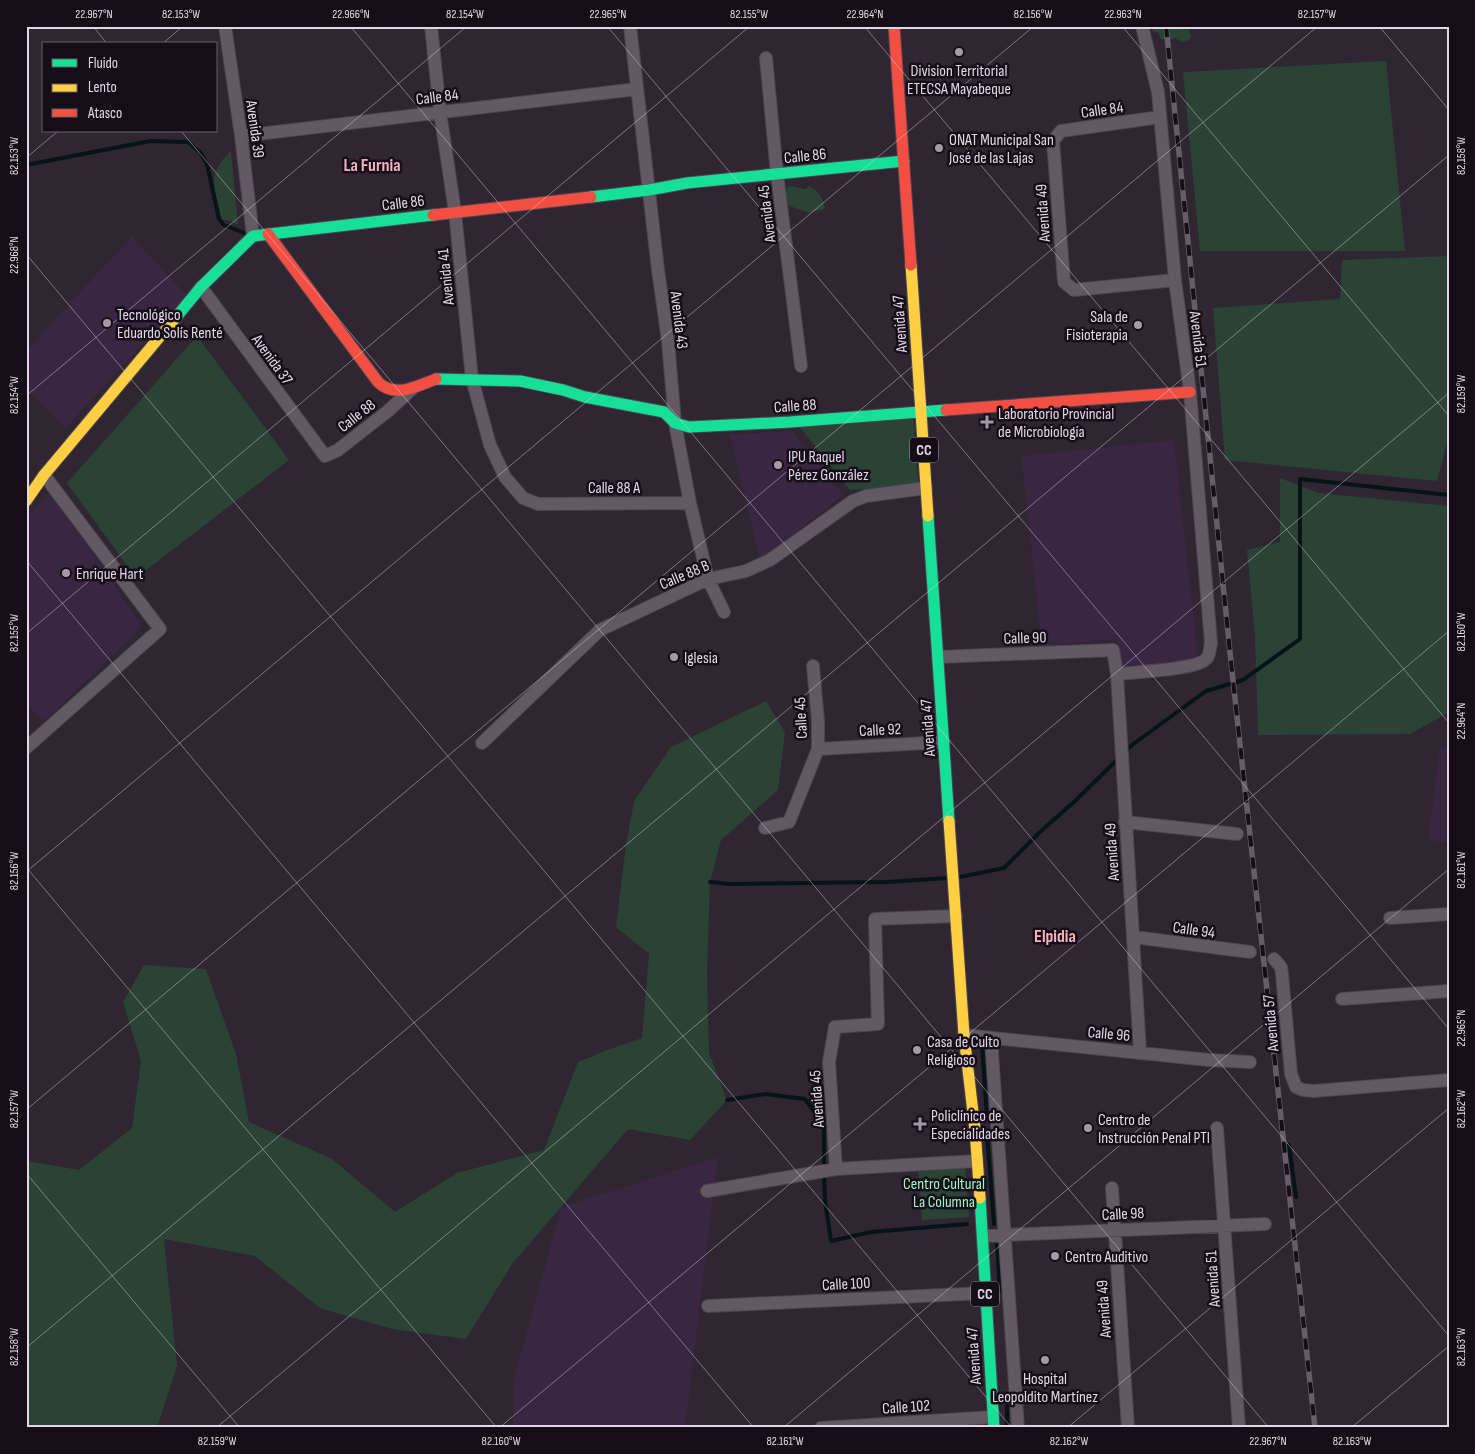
<svg xmlns="http://www.w3.org/2000/svg" width="1475" height="1454" font-family="'Sofia Sans Condensed',sans-serif">
  <style>
    .built { fill: #392641 }
    .green { fill: #2a4335 }
    .lines { fill: none; stroke-linecap: round; stroke-linejoin: round }
    .stream { stroke: #041419; stroke-width: 4 }
    .street-casing { stroke: #4c444f; stroke-width: 14 }
    .fast-casing { stroke: #4c444f; stroke-width: 13 }
    .slow-casing { stroke: #4c444f; stroke-width: 13 }
    .jam-casing { stroke: #4c444f; stroke-width: 13 }
    .street { stroke: #615a63; stroke-width: 12 }
    .fast { stroke: #16e098; stroke-width: 11 }
    .slow { stroke: #ffcf43; stroke-width: 11 }
    .jam { stroke: #f24e42; stroke-width: 11 }
    .rail-casing { stroke: #655d67; stroke-width: 5.5 }
    .rail { stroke: #150e18; stroke-width: 4; stroke-dasharray: 11; stroke-linecap: butt }
    .ticks { fill: none; stroke: #e3d7e7; stroke-width: 1; stroke-opacity: 0.45 }
    .poi-dot { fill: #a499a8; stroke: #150e18; stroke-width: 2 }
    .labels { text-anchor: middle; stroke-width: 5; stroke-linejoin: round; paint-order: stroke }
    .shield { fill: #150e18; stroke: #a59ba9; stroke-width: 1 }
    .shield-label { font-size: 15px; font-weight: bold; fill: #e3d7e7 }
    .poi-label { font-size: 16px; fill: #e3d7e7; stroke: #150e18; text-anchor: start }
    .street-label { font-size: 16px; fill: #e3d7e7; stroke: #150e18 }
    .park-label { font-size: 16px; fill: #9ff5c4; stroke: #150e18 }
    .neighbourhood-label { font-size: 18px; font-weight: bold; fill: #f5b2bc; stroke: #150e18 }
    .neatline { fill: none; stroke: #e3d7e7; stroke-width: 2 }
    .ticks-label { font-size: 12px; text-anchor: middle; fill: #e3d7e7 }
  </style>
  <rect width="100%" height="100%" fill="#2f2632"/>
  <!-- built -->
  <path class="built" d="M132,236l55,60 -121,132 -40,-39v-38z
    M793,431l50,64 -76,60 -8,2 -29,-123z
    M1174,440l24,219 -78,8 -3,-28 -75,7 -21,-190z
    M51,492l91,135 -98,94 -18,-17v-186z
    M1449,747v96l-21,-3 12,-92z
    M718,1157l-33,271h-172v-45l48,-176z"/>
  <!-- green -->
  <path class="green" d="M1151,26h38l2,11 -2,3 -7,2 -7,-4 -5,2 -9,-1 -3,-6 -6,-3z
    M1386,61l19,190h-205l-17,-179z
    M231,151l7,74 -7,-4 -9,-2c-8,-29 -16,-46 9,-68z
    M788,186c7,0 12,3 18,3l3,-3c10,5 14,11 16,23l-16,4 -22,-8 -2,-12z
    M1449,256v180l-12,45 -212,-21 -12,-152 127,-9 2,-39z
    M197,336l92,124 -153,118 -69,-95z
    M914,419l4,67 -68,4 -51,-64z
    M1280,478l39,15 130,13v206l-39,22 -152,1 -3,-100 -8,-85 33,-8z
    M766,701l19,31 -7,58 -57,50 -11,42 -3,89 2,82 18,47 -37,40 -62,-11 -116,135 -46,75 -74,-10 -72,-21 -65,-52 -91,-17 13,127 -20,62h-131v-267l53,9 53,-42 9,-67 -18,-59 21,-37 62,4 30,85 13,68 83,37 63,53 62,-39 87,-23 34,-88 32,-13 32,-11 7,-84 -33,-27 10,-82 8,-44 37,-54z
    M965,1165l4,52 -47,3 -4,-52z"/>
  <g class="lines">
    <!-- stream -->
    <path class="stream" d="M26,165l124,-24 38,1 12,10 7,12 12,55 5,6 20,8
      M1125,752l7,-7 74,-54 37,-11 57,-41v-160l149,16
      M960,877l44,-9 36,-36 35,-31 45,-44
      M710,882l20,2 157,-2 61,-4
      M982,1044l5,74
      M727,1100l38,-6 40,5 19,26v43
      M987,1134l7,90
      M1289,1145l7,52
      M824,1175l1,26 6,40 40,-9 96,-8
      M997,1245l3,46
      M1007,1406v22"/>
    <defs>
      <path id="street" d="M225,26l16,110 12,100
        M431,26l9,86 15,100 17,167 18,66 15,32 18,21 15,6 152,-1
        M630,26l28,244 10,71 7,82 15,80 18,76 16,33
        M766,58l11,116 24,192
        M1160,117l-99,14 -8,10 11,141 10,8 101,-10
        M241,136l396,-47
        M201,287l124,169 13,-6 50,-39 25,-23
        M938,657l175,-7 4,24 23,378
        M1117,674c16,-2 82,-4 90,-16 3,-4 3,-11 4,-15l-21,-251 -15,-112 -17,-188 -16,-66
        M482,743l118,-113 108,-51 38,-8 24,-11 83,-59 13,-5 60,-8
        M26,748l134,-119 -116,-154
        M818,749l126,-7
        M1125,822l112,12
        M765,828l24,-6 29,-73v-28l-5,-55
        M1390,918l59,-4
        M1134,937l116,15
        M1274,959l7,8 1,7 9,100 5,13 7,3 11,1 135,-11
        M1342,999l107,-8
        M964,1035l245,25 41,2
        M991,1038l27,390
        M1217,1128l22,300
        M836,1169l-7,-107 6,-35 43,-3 -3,-105 81,-3
        M1112,1188l16,240
        M707,1191l129,-22 141,-8
        M983,1236l282,-12
        M708,1306l277,-13
        M821,1428l172,-11"/>
      <path id="fast" d="M591,197l58,-7 38,-7 217,-22
        M173,321l28,-34 52,-51 180,-21
        M436,379l84,2 43,9 22,7 79,15 11,11 14,4 101,-5 156,-12
        M928,516l21,305
        M980,1198l14,230"/>
      <path id="slow" d="M911,265l17,251
        M26,501l18,-26 129,-154
        M949,821l15,214 11,95 5,68"/>
      <path id="jam" d="M894,26l17,239
        M433,215l158,-18
        M268,234l110,148c17,17 39,4 58,-3
        M946,410l244,-18"/>
    </defs>
    <!-- street casing -->
    <use href="#street" class="street-casing"/>
    <!-- fast casing -->
    <use href="#fast" class="fast-casing"/>
    <!-- slow casing -->
    <use href="#slow" class="slow-casing"/>
    <!-- jam casing -->
    <use href="#jam" class="jam-casing"/>
    <!-- street -->
    <use href="#street" class="street"/>
    <!-- fast -->
    <use href="#fast" class="fast"/>
    <!-- slow -->
    <use href="#slow" class="slow"/>
    <!-- jam -->
    <use href="#jam" class="jam"/>
    <defs>
      <path id="rail" d="M1166,26l65,636 84,766"/>
    </defs>
    <!-- rail casing -->
    <use href="#rail" class="rail-casing"/>
    <!-- rail -->
    <use href="#rail" class="rail"/>
  </g>
  <!-- ticks -->
  <path class="ticks" d="M93,26l14,18M350,26l1099,1310M607,26l842,1003M864,26l585,697M1122,26l327,390M1379,26l70,84M162,44l21,-18M181,131l1088,1297M26,158l32,-27M26,254l986,1174M26,396l441,-370M26,560l728,868M26,634l724,-608M26,867l471,561M26,872l1008,-846M26,1110l1292,-1084M26,1173l214,255M26,1348l1423,-1193M216,1428l1233,-1035M499,1428l950,-797M783,1428l666,-559M1067,1428l382,-320M1351,1428l98,-82"/>
  <!-- markers -->
  <g class="poi-dot">
    <circle cx="959" cy="52" r="5"/>
    <circle cx="939" cy="148" r="5"/>
    <circle cx="107" cy="323" r="5"/>
    <circle cx="1138" cy="325" r="5"/>
    <path d="M984.5 414.5h5v5h5v5h-5v5h-5v-5h-5v-5h5z"/>
    <circle cx="778" cy="465" r="5"/>
    <circle cx="66" cy="573" r="5"/>
    <circle cx="674" cy="657" r="5"/>
    <circle cx="917" cy="1050" r="5"/>
    <path d="M917.5 1116.5h5v5h5v5h-5v5h-5v-5h-5v-5h5z"/>
    <circle cx="1088" cy="1128" r="5"/>
    <circle cx="1055" cy="1256" r="5"/>
    <circle cx="1045" cy="1360" r="5"/>
  </g>
  <g class="labels">
    <!-- shield labels -->
    <g class="shield">
      <rect x="910" y="437.5" width="28" height="25" rx="4"/>
      <rect x="971" y="1281.5" width="28" height="25" rx="4"/>
    </g>
    <g class="shield-label">
      <text x="924" y="455">CC</text>
      <text x="985" y="1299">CC</text>
    </g>
    <!-- poi labels -->
    <g class="poi-label">
      <text x="959" y="76" text-anchor="middle">Division Territorial<tspan x="959" dy="18">ETECSA Mayabeque</tspan></text>
      <text x="949" y="145">ONAT Municipal San<tspan x="949" dy="18">José de las Lajas</tspan></text>
      <text x="117" y="320">Tecnológico<tspan x="117" dy="18">Eduardo Solís Renté</tspan></text>
      <text x="1128" y="322" text-anchor="end">Sala de<tspan x="1128" dy="18">Fisioterapia</tspan></text>
      <text x="998" y="419">Laboratorio Provincial<tspan x="998" dy="18">de Microbiología</tspan></text>
      <text x="788" y="462">IPU Raquel<tspan x="788" dy="18">Pérez González</tspan></text>
      <text x="76" y="579">Enrique Hart</text>
      <text x="684" y="663">Iglesia</text>
      <text x="927" y="1047">Casa de Culto<tspan x="927" dy="18">Religioso</tspan></text>
      <text x="931" y="1121">Policlínico de<tspan x="931" dy="18">Especialidades</tspan></text>
      <text x="1098" y="1125">Centro de<tspan x="1098" dy="18">Instrucción Penal PTI</tspan></text>
      <text x="1065" y="1262">Centro Auditivo</text>
      <text x="1045" y="1384" text-anchor="middle">Hospital<tspan x="1045" dy="18">Leopoldito Martínez</tspan></text>
    </g>
    <!-- street labels -->
    <g class="street-label">
      <text transform="translate(437 96) rotate(-7)" y="6">Calle 84</text>
      <text transform="translate(1102 109) rotate(-8)" y="6">Calle 84</text>
      <text transform="translate(256 129) rotate(82)" y="6">Avenida 39</text>
      <text transform="translate(805 155) rotate(-6)" y="6">Calle 86</text>
      <text transform="translate(403 202) rotate(-7)" y="6">Calle 86</text>
      <text transform="translate(1042 213) rotate(-94)" y="6">Avenida 49</text>
      <text transform="translate(766 214) rotate(-97)" y="6">Avenida 45</text>
      <text transform="translate(445 277) rotate(-96)" y="6">Avenida 41</text>
      <text transform="translate(680 320) rotate(83)" y="6">Avenida 43</text>
      <text transform="translate(899 324) rotate(-94)" y="6">Avenida 47</text>
      <text transform="translate(1199 339) rotate(83)" y="6">Avenida 51</text>
      <text transform="translate(273 359) rotate(54)" y="6">Avenida 37</text>
      <text transform="translate(795 405) rotate(-4)" y="6">Calle 88</text>
      <text transform="translate(356 415) rotate(-38)" y="6">Calle 88</text>
      <text x="614" y="493">Calle 88 A</text>
      <text transform="translate(684 574) rotate(-23)" y="6">Calle 88 B</text>
      <text transform="translate(1025 637) rotate(-2)" y="6">Calle 90</text>
      <text transform="translate(800 718) rotate(-93)" y="6">Calle 45</text>
      <text transform="translate(927 728) rotate(-94)" y="6">Avenida 47</text>
      <text transform="translate(880 729) rotate(-3)" y="6">Calle 92</text>
      <text transform="translate(1111 852) rotate(-94)" y="6">Avenida 49</text>
      <text transform="translate(1194 929) rotate(8)" y="6">Calle 94</text>
      <text transform="translate(1270 1023) rotate(-95)" y="6">Avenida 57</text>
      <text transform="translate(1109 1033) rotate(5)" y="6">Calle 96</text>
      <text transform="translate(816 1099) rotate(-94)" y="6">Avenida 45</text>
      <text transform="translate(1123 1213) rotate(-3)" y="6">Calle 98</text>
      <text transform="translate(1212 1279) rotate(-94)" y="6">Avenida 51</text>
      <text transform="translate(846 1283) rotate(-3)" y="6">Calle 100</text>
      <text transform="translate(1103 1309) rotate(-94)" y="6">Avenida 49</text>
      <text transform="translate(973 1356) rotate(-94)" y="6">Avenida 47</text>
      <text transform="translate(906 1406) rotate(-4)" y="6">Calle 102</text>
    </g>
    <!-- park labels -->
    <g class="park-label">
      <text x="944" y="1189">Centro Cultural<tspan x="944" dy="18">La Columna</tspan></text>
    </g>
    <!-- neighbourhood labels -->
    <g class="neighbourhood-label">
      <text x="372" y="171">La Furnia</text>
      <text x="1055" y="942">Elpidia</text>
    </g>
  </g>
  <!-- border -->
  <rect width="1475" height="1454" fill="none" stroke="#150e18" stroke-width="55"/>
  <!-- legend -->
  <rect x="42" y="42" width="175" height="90" fill="#150e18" stroke="#675e6b"/>
  <rect x="52" y="59" width="25" height="8" fill="#16e098" stroke="#675e6b"/>
  <text x="88" y="68" font-size="15" fill="#e3d7e7">Fluido</text>
  <rect x="52" y="84" width="25" height="8" fill="#ffcf43" stroke="#675e6b"/>
  <text x="88" y="92" font-size="15" fill="#e3d7e7">Lento</text>
  <rect x="52" y="109" width="25" height="8" fill="#f24e42" stroke="#675e6b"/>
  <text x="88" y="118" font-size="15" fill="#e3d7e7">Atasco</text>
  <rect x="28" y="28" width="1420" height="1398" class="neatline"/>
  <g class="ticks-label">
    <text x="94" y="18">22.967°N</text>
    <text x="181" y="18">82.153°W</text>
    <text x="351" y="18">22.966°N</text>
    <text x="465" y="18">82.154°W</text>
    <text x="608" y="18">22.965°N</text>
    <text x="749" y="18">82.155°W</text>
    <text x="865" y="18">22.964°N</text>
    <text x="1033" y="18">82.156°W</text>
    <text x="1123" y="18">22.963°N</text>
    <text x="1317" y="18">82.157°W</text>
    <text transform="translate(1461 156) rotate(-90)" y="4">82.158°W</text>
    <text transform="translate(14 156) rotate(-90)" y="4">82.153°W</text>
    <text transform="translate(14 255) rotate(-90)" y="4">22.968°N</text>
    <text transform="translate(1461 394) rotate(-90)" y="4">82.159°W</text>
    <text transform="translate(14 395) rotate(-90)" y="4">82.154°W</text>
    <text transform="translate(1461 632) rotate(-90)" y="4">82.160°W</text>
    <text transform="translate(14 633) rotate(-90)" y="4">82.155°W</text>
    <text transform="translate(1461 721) rotate(-90)" y="4">22.964°N</text>
    <text transform="translate(1461 870) rotate(-90)" y="4">82.161°W</text>
    <text transform="translate(14 871) rotate(-90)" y="4">82.156°W</text>
    <text transform="translate(1461 1028) rotate(-90)" y="4">22.965°N</text>
    <text transform="translate(1461 1109) rotate(-90)" y="4">82.162°W</text>
    <text transform="translate(14 1109) rotate(-90)" y="4">82.157°W</text>
    <text transform="translate(1461 1347) rotate(-90)" y="4">82.163°W</text>
    <text transform="translate(14 1347) rotate(-90)" y="4">82.158°W</text>
    <text x="217" y="1445">82.159°W</text>
    <text x="501" y="1445">82.160°W</text>
    <text x="785" y="1445">82.161°W</text>
    <text x="1069" y="1445">82.162°W</text>
    <text x="1268" y="1445">22.967°N</text>
    <text x="1352" y="1445">82.163°W</text>
  </g>
</svg>
